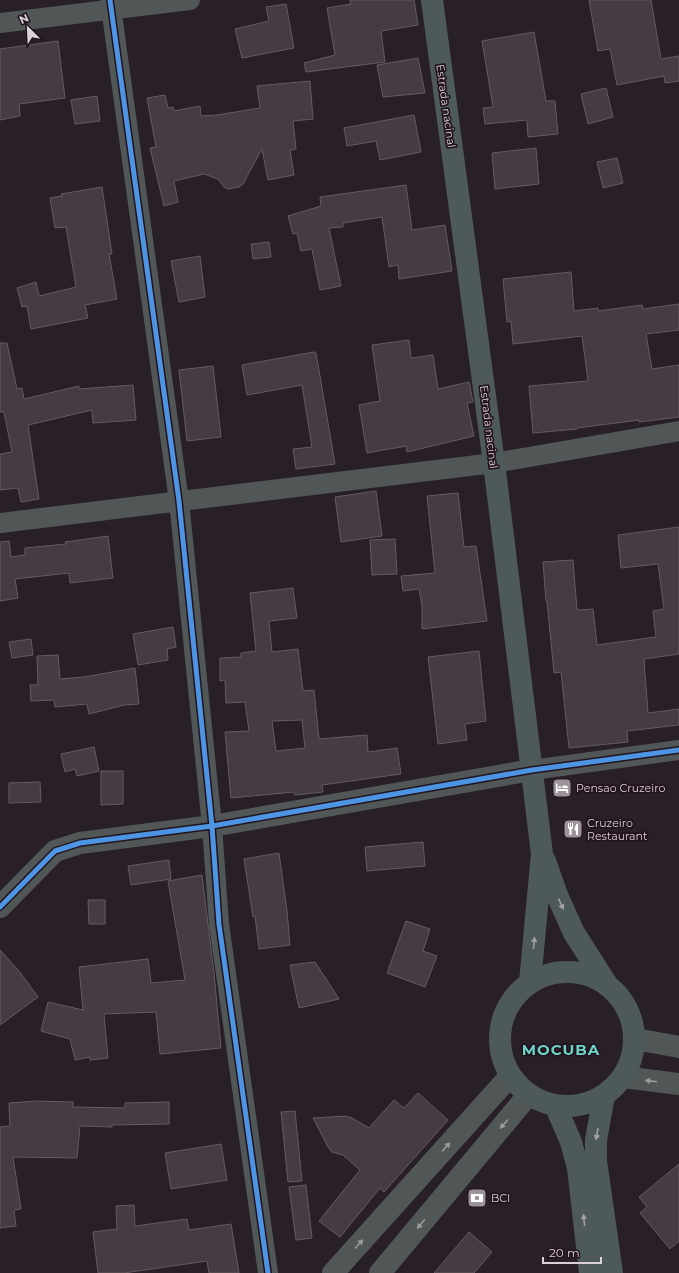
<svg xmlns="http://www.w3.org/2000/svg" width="679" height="1273" font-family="Montserrat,sans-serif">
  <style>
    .building { fill: #463a43; stroke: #635c61; fill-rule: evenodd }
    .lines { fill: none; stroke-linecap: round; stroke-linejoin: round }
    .minor { stroke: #505756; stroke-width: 20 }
    .tertiary { stroke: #505756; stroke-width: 22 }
    .trunk { stroke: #4e5a59; stroke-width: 22 }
    .cycleway-casing { stroke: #22131e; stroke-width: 8 }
    .cycleway { stroke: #4d94e3; stroke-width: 5 }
    .oneway { fill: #a3a1a5 }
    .oneway2 { fill: #9d9a9e }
    .labels { text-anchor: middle; stroke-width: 3.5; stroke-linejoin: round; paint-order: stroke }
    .street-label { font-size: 11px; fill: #dcd1d8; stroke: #22131e }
    .poi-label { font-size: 11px; fill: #dcd1d8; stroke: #22131e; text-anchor: start }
    .district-label { font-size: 15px; font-weight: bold; letter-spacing: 1px; fill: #6bd5c8; stroke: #22131e }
  </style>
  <rect width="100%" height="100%" fill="#282026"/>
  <!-- building -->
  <path class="building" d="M350,0h64l4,25 -37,6 4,31 -79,10 -2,-9 31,-8 -8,-47 24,-4z
    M589,0h62l10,59 18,-3v25l-14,2 -1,-7 -47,9 -7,-36 -12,2z
    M286,4l8,44 -52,10 -7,-29 34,-8 -3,-14z
    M534,32l12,69h9l3,33 -30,3 -1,-17 -42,4 -2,-16 10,-1 -11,-66z
    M58,41l7,57 -46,6 1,12 -20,4v-71z
    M418,58l7,35 -42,4 -6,-32z
    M310,81l3,38 -20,2 3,28 -6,1 4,25 -26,5 -6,-31 -19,35 -4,3 -11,2 -4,-2 -6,-8 -14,-5 -30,7 4,21 -14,4 -14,-58 6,-1 -9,-49 18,-3 3,13 5,-1 1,4 26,-5 1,10 16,-1 43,-7 -3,-22z
    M606,88l7,29 -25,7 -7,-30z
    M97,96l3,25 -25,3 -4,-24z
    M414,115l7,37 -41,8 -4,-19 -29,5 -3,-18z
    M536,148l3,36 -44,5 -3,-36z
    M617,158l6,25 -20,5 -6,-26z
    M406,185l6,45 33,-5 7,46 -53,8 -1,-14 -9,2 -7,-50 -39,6v4l-14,1 12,58 -21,4 -8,-41 -11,2 -4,-18 -4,1 -5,-18 33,-10 -1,-9z
    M102,187l10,67h-3l8,45 -32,6 3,13 -57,11 -4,-23 -5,1 -5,-19 19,-6 3,14 37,-9 -10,-60 -11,1 -5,-30 12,-2 -1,-2z
    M269,242l2,15 -18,2 -2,-15z
    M200,256l5,41 -26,5 -8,-41z
    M571,272l3,39 24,-3v3l44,-6 1,4 36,-5v26l-33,4 6,35 27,-4v52l-40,5v-2l-62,8v1l-44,4 -4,-47 59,-5 -6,-45 -69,8 -2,-23 -4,1 -4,-43z
    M409,340l2,18 22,-3 5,34 31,-7 4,20 -6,1 7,33 -67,16 -1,-6 -39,7 -8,-48 21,-4 -8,-56z
    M0,343h7l10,46 5,-1 2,11 55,-13v3l54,-4 3,35 -43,3 -1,-13 -64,15 11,74 -18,3 -3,-14 -18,2v-36l12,-2 -8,-40h-4z
    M314,352l2,1 19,111 -39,5 -3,-20 19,-2 -10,-62 -55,10 -5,-30z
    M213,366l8,71 -34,4 -8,-71z
    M376,491l6,45 -41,6 -6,-45z
    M458,493l6,54 12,-1 11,75 -65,8v-23l-3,-17 -16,2 -2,-15 34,-3 -8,-77z
    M679,527v127l-35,5 4,54 31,-4v16l-52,6 1,11 -59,6 -8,-76 -7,1 -7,-72h-1l-3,-39 30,-2 4,50 16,-1 4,36 59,-8 -3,-26 11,-2 -6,-45 -37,4 -3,-33z
    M108,536l5,42 -43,5 -1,-10 -54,6 3,19 -18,3v-59l9,-1 2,16 14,-2v-7l41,-4 -1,-2z
    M395,539l2,35 -25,1 -2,-35z
    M293,588l4,30 -28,3 3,31 26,-3 5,42 11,-1 5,49 48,-4 1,17 29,-4 4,26 -79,11 1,7 -28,3 -1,-3 -63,6 -6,-66 24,-1 -4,-29 -19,1 -1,-23 -5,1v-23l21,-1v-4l15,-2 -6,-58zM302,720l3,28 -29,3 -4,-30z
    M173,627l3,20 -9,2 1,11 -30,5 -5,-31z
    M31,639l2,16 -21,3 -3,-16z
    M479,651l7,70 -21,3 2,16 -29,4 -10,-87z
    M58,655l2,24 24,-2 51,-9 4,36 -15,1 -35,9 -2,-10 -32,3 -1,-7 -23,1 -1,-16h8l-1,-29z
    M94,747l5,24 -22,5 -2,-7 -10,3 -4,-18z
    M101,771h22v33l-22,1z
    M40,782l1,20 -32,1v-20z
    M423,842l2,24 -58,5 -2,-24z
    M279,853l8,58 3,34 -31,4 -4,-33 -2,1 -9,-58z
    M169,860l2,19 -40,6 -3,-19z
    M202,875l12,98 7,75 -61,6 -4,-42 -52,2 4,44 -18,2v-3l-15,3 -5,-21 -29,-8 7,-29 35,8 -4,-43 69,-8 3,24 34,-3 -17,-99z
    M88,900h17v24h-16z
    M406,921l24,8 -7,22 14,5 -12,31 -38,-14z
    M0,950l19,21 19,26 -38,28z
    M315,962l24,37 -40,9 -9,-43z
    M418,1093l30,27 -64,72 -4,-4 -40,49 -21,-16 41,-51 -17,-15 -11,-3 -4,-5 -15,-29 33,-2 6,2 17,10 25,-28 10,8z
    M37,1101l36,1v5l52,1v-5l44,-1v22l-57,1v2l-32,-1 -3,32 -64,-1 8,52 -7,1 2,16 -16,2v-101l10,-1 -1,-23z
    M295,1111l7,70 -14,1 -7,-70z
    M221,1144l6,36 -56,9 -6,-36z
    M679,1164v77l-9,8 -30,-36 7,-6 -8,-10z
    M306,1185l6,53 -16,2 -7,-53z
    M134,1205l1,21 52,-7 2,11 42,-6 8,49h-30l-2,-12 -83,12h-26l-5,-41 24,-3 -1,-23z
    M469,1232l23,20 -18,21h-40z"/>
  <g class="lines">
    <!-- minor -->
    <path class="minor" d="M110,0l69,501 33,325 7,98 49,349
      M0,23l190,-23
      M0,523l494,-60 185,-32
      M532,770l147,-20"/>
    <!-- tertiary -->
    <path class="tertiary" d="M0,907l55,-56 25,-8 132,-17 320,-56
      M635,1039l44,8
      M623,1077l56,7
      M333,1273l177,-197
      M380,1273l149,-179"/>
    <!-- trunk -->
    <path class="trunk" d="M432,0l62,463 48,391 -12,128
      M545,861l12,34 17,38 32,50
      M500 1039a67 67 0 1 1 134 0a67 67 0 1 1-134 0Z
      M604,1095l-8,45v21l16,112
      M555,1105l16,37 7,26 12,105"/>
    <defs>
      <path id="cycleway" d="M110,0l69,501 33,325 7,98 49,349
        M0,907l55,-56 25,-8 132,-17 320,-56 147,-20"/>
    </defs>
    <!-- cycleway casing -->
    <use href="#cycleway" class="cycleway-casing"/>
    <!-- cycleway -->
    <use href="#cycleway" class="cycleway"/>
  </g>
  <!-- one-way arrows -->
  <defs><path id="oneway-solid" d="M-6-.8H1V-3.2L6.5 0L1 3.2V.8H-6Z"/></defs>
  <g class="oneway">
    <use href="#oneway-solid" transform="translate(561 904) rotate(65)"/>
    <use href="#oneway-solid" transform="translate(534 943) rotate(-85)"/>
    <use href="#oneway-solid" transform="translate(597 1134) rotate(100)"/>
    <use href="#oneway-solid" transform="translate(584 1220) rotate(-96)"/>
  </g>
  <g class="oneway2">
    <use href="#oneway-solid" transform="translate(651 1081) rotate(-173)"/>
    <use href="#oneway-solid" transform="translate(504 1124) rotate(130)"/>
    <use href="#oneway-solid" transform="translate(446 1147) rotate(-48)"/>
    <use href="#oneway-solid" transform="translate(421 1224) rotate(130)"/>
    <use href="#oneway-solid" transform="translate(359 1244) rotate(-48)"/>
  </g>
  <!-- icons -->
  <defs>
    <symbol id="hotel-square" viewBox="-11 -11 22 22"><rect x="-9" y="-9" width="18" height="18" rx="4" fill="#9d939a" stroke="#22131e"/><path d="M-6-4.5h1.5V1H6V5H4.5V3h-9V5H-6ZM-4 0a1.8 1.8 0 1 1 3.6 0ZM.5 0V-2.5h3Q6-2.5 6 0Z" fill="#fff"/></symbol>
    <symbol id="restaurant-square" viewBox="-11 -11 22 22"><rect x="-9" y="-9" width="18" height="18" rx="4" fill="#9d939a" stroke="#22131e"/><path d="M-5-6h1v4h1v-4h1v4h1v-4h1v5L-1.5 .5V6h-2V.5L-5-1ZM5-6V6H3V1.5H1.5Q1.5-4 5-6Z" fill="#fff"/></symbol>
    <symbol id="bank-square" viewBox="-11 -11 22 22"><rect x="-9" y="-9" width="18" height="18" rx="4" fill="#9d939a" stroke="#22131e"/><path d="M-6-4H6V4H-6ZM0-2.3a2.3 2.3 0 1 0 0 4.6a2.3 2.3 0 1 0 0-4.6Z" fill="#fff"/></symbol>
  </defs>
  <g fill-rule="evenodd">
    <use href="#hotel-square" x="551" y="777" width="22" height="22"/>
    <use href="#restaurant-square" x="562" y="818" width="22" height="22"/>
    <use href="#bank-square" x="466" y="1187" width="22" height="22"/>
  </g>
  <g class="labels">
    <!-- street labels -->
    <g class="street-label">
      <text transform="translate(446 106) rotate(82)" y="4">Estrada nacinal</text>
      <text transform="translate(489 427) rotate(83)" y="4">Estrada nacinal</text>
    </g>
    <!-- poi labels -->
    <g class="poi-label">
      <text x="576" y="792">Pensao Cruzeiro</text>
      <text x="587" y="827">Cruzeiro<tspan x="587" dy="13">Restaurant</tspan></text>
      <text x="491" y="1202">BCI</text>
    </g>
    <!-- district labels -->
    <g class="district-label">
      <text x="561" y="1055">MOCUBA</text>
    </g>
  </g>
  <!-- north arrow -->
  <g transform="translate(28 28) rotate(336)" stroke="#22131e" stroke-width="3" paint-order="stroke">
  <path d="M0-3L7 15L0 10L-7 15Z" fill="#dcd1d8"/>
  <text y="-6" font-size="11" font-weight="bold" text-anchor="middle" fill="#dcd1d8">N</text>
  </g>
  <!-- scale -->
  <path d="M543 1257v6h58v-6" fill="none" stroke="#dcd1d8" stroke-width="2"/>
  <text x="549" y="1257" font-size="12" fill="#dcd1d8" stroke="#22131e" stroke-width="3" paint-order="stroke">20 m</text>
</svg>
